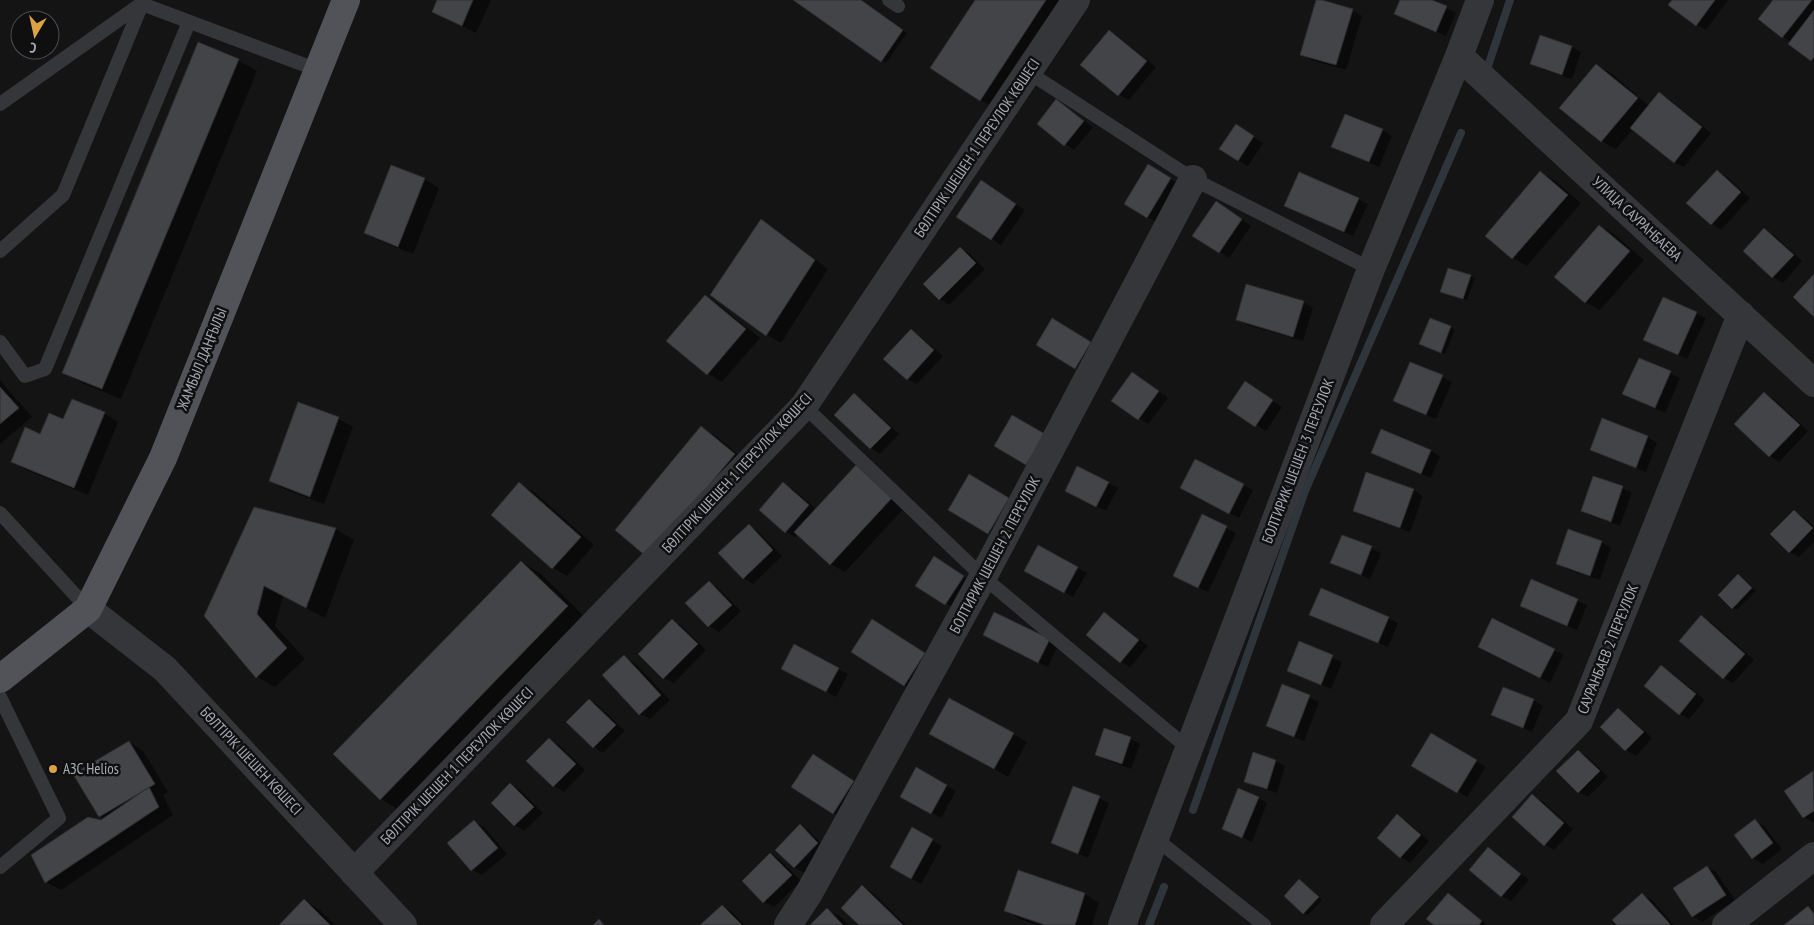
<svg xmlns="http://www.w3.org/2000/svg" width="1814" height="925" font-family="'PT Sans Narrow',sans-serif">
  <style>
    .shadow { fill: #0007 }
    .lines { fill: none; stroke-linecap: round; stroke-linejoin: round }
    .stream { stroke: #2e363c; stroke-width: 8 }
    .building { fill: #434448; stroke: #2e2e31 }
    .service { stroke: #35363a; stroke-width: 14 }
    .minor { stroke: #35363a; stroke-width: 28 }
    .tertiary { stroke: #35363a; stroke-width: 28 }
    .primary { stroke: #515358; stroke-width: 28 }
    .poi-dot { fill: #dca345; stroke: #0f0f10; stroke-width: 2 }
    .labels { text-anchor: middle; stroke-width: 5; stroke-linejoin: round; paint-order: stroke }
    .street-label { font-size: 15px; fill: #a7abb4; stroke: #0f0f10 }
    .poi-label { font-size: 15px; fill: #a7abb4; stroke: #0f0f10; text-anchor: start }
  </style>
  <rect width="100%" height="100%" fill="#141415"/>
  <!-- shadow -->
  <path class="shadow" d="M439,0h52l-15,33 -43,-21z
    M795,0h65l47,33 -21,30z
    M976,0h95l-72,110 -19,-10z
    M1317,0l35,10 10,6 -16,54 -35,-10 -10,-6z
    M1401,0h28l27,13 -10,23 -51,-23z
    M1674,0h54l-22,30 -9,-5z
    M1775,0l39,1v61l-23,-20 -8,-5z
    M1110,31l9,6 37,30 -27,33 -10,-5 -37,-30z
    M1572,47l9,5 -9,27 -31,-10 -10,-6z
    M238,60l19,11 -136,328 -39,-16 -19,-11z
    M1596,65l15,8 38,33 10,-12 10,5 42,34 -27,34 -10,-5 -41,-33 -17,20 -15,-8z
    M1057,101l36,26 -19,23 -36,-26z
    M1382,130l10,6 -13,31 -46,-20z
    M1245,131l18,12 -15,23 -10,-6z
    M1148,166l31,18 -23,38 -31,-18z
    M392,167l33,12 14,9 -26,66 -33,-13 -14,-8z
    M1718,171l9,6 23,21 -29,32 -9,-6z
    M1540,172l15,9 26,22 -54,63 -14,-8 -27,-23z
    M990,187l35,23 -24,35 -43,-29z
    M1358,199l10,5 -15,32 -58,-25z
    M1225,208l26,18 -22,32 -35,-23z
    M761,221l14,8 53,40 -47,74 -14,-8z
    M1600,226l14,8 30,26 -44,50 -15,-8z
    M1764,229l10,6 28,26 -19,22 -10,-6 -29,-27z
    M961,249l9,5 15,15 -36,36 -9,-6z
    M1470,276l5,2 -8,22 -25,-8z
    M705,296l14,9 41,33 -38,44 -14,-8 -40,-33z
    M1303,302l10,6 -10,33 -56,-16 -10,-6z
    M1696,313l10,5 -19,41 -33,-14z
    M1430,319l25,11 -10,24 -20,-8z
    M1062,325l38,23 -15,25 -10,-5z
    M911,331l9,5 23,20 -26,28 -10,-5z
    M1639,359l41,19 -15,35 -41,-19z
    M1442,377l10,5 -16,37 -32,-13z
    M1142,379l26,19 -20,26 -35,-23z
    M0,380l32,37 -32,27z
    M1254,388l28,19 -16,24 -38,-24z
    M1765,393l9,6 34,32 -29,31 -9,-6z
    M855,395l9,6 35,33 -19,20 -9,-6z
    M299,404l40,15 14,8 -29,77 -40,-15 -14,-8z
    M104,413l14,9 -30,73 -62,-25 -14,-9 29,-26z
    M1603,420l45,17 9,6 -11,29 -45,-17 -9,-6z
    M702,428l14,8 32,27 -99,93z
    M1431,451l9,5 -9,22 -59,-25z
    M1196,460l57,30 -14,28 -48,-25z
    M857,466l49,40 -61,66 -14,-8 -33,-30 -3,3 -9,-5 -3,-48 10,5 24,21z
    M969,476l49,29 -20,33 -49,-28z
    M1108,483l10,5 -12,23 -30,-15z
    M519,484l15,8 60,53 -27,31 -14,-8 -61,-53z
    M1622,488l10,5 -12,33 -28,-10 -10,-5z
    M1414,490l9,6 -13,36 -46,-16 -10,-6z
    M255,509l81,20 18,11 -29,78 -42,-22 -8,30 30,33 -30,28 -18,-10z
    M1794,511l10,6 10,10v15l-15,15 -9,-5z
    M1203,516l33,17 -28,59 -24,-11z
    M749,526l9,5 24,25 -29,28 -9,-6z
    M1342,536l39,17 -11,26 -38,-17z
    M1601,542l10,6 -11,32 -34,-11 -9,-6z
    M1038,547l49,26 -14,24 -48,-26z
    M521,562l19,11 46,45 -187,192 -18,-11z
    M943,563l30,19 -18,27 -38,-24z
    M1742,579l14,12 -19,19 -4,-2z
    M1532,581l55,24 -10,25 -55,-24z
    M709,582l9,6 23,23 -22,21 -10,-6 -22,-23z
    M995,614l63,32 -10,21 -54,-27z
    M1105,614l9,5 34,27 -18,21 -9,-5 -34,-27z
    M1701,617l10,5 43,38 -21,23 -9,-5z
    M1388,618l10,5 -10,24 -68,-28z
    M672,621l10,5 24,24 -32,33 -10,-5 -24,-24z
    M882,626l52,33 -20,32 -10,-6z
    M1300,643l42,19 -11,27 -33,-14z
    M1554,650l9,5 -13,28 -61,-31z
    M624,657l10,5 36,38 -20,19 -10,-5z
    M1662,667l9,5 34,28 -16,19 -9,-5z
    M838,669l10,5 -12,23 -44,-23z
    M1283,686l36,16 -15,39 -27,-10 -10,-6z
    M950,699l77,43 -19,35 -77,-44z
    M589,700l10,6 26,25 -22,22 -9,-6z
    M1533,700l10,6 -11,26 -39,-17z
    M1618,709l9,6 25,23 -16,18 -10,-6 -25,-23z
    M1105,729l26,10 9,5 -9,25 -25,-9 -10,-6z
    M1432,734l54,33 -19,30 -54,-32z
    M549,739l10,6 26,25 -21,22 -10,-6 -26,-25z
    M129,742l14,9 25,41 -5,3 10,20 -112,75 -15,-8 -14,-27 73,-36 -5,-3z
    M1578,751l10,6 20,20 -20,20 -9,-5z
    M1254,754l22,7 9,5 -8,27 -22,-7 -10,-5z
    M823,761l40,27 -20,31 -10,-6z
    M917,769l39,22 -15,27 -40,-22z
    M1813,773h1v50l-10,-6 -18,-25z
    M511,785l9,5 23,23 -19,18 -9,-6 -22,-22z
    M1074,787l35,16 -21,55 -35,-15z
    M1532,796l10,5 31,28 -19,21 -9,-5z
    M1258,798l9,5 -15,39 -29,-13z
    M1397,816l10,5 22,20 -19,22 -9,-6 -23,-19z
    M1755,821l9,5 18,23 -19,15 -10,-6 -17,-22z
    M474,822l10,5 23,27 -25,21 -10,-5z
    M800,826l9,5 18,18 -23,24 -10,-6z
    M912,829l30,17 -21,38 -30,-17z
    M1489,849l9,5 31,26 -18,21 -9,-5 -31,-26z
    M770,854l10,6 21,21 -27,26 -10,-5z
    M1707,867l9,5 19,28 -33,22 -9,-6z
    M1018,872l67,22 14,9 -7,22h-54l-19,-6 -14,-9z
    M1304,883l18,17 -14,15 -4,-2z
    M863,887l9,5 34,33h-45z
    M1448,895l9,5 30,25h-51z
    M1643,895l9,5 22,25h-56z
    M304,901l15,8 16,16h-54z
    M722,906l10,6 13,13h-43z
    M828,910l14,8 6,7h-36z"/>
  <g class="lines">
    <!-- stream -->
    <path class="stream" d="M1488,66l22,-66
      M1193,810l112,-319 156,-358
      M1149,925l15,-38"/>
  </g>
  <!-- building -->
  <path class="building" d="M437,0h36l-11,26 -30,-14z
    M793,0h68l42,30 -22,32z
    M975,0h71l-66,101 -50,-33z
    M1316,0h6l31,9 -17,56 -36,-10z
    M1400,0h32l15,6 -11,26 -42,-18z
    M1672,0h43l-19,26 -28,-21z
    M1773,0h39l-30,38 -24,-19z
    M1814,10v47l-3,4 -23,-17z
    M1109,30l38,31 -29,35 -38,-31z
    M1540,35l32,11 -10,29 -32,-11z
    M198,42l41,17 -137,330 -40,-16z
    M1596,64l42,34 -37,44 -42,-34z
    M1659,92l43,35 -28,36 -44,-35z
    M1056,99l28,22 -20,25 -27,-22z
    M1345,114l38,15 -14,33 -38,-15z
    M1236,124l18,12 -16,25 -19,-12z
    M1148,164l23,14 -24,40 -23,-14z
    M391,165l34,13 -27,69 -34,-14z
    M1717,170l24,22 -30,33 -25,-22z
    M1540,171l28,24 -56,64 -27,-23z
    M1299,172l60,26 -15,34 -60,-26z
    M981,180l35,24 -25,36 -35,-23z
    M1216,201l26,18 -23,34 -27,-17z
    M761,219l54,41 -49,76 -56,-41z
    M1599,225l31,26 -45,52 -31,-26z
    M1764,228l30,27 -22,23 -29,-27z
    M960,247l16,16 -37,37 -16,-16z
    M1448,268l23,7 -8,24 -23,-7z
    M1814,274v43l-21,-20z
    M1246,284l58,17 -11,36 -57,-17z
    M705,295l41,34 -39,46 -41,-34z
    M1663,297l34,15 -19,43 -35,-15z
    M1052,318l39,24 -16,27 -39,-24z
    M1430,318l21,8 -10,27 -22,-9z
    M911,329l23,21 -27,30 -24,-21z
    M1639,358l32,13 -16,37 -33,-14z
    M1410,362l33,13 -17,40 -33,-14z
    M1132,372l27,19 -21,29 -27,-19z
    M1245,381l28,19 -18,27 -28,-19z
    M0,387l19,21 -19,16z
    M1764,392l36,33 -31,32 -35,-33z
    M854,393l37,35 -21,21 -36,-34z
    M72,399l33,13 -31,76 -63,-26 14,-35 15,7 9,-21 14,6z
    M298,402l41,15 -29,80 -41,-16z
    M1012,415l33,19 -19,31 -32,-19z
    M1602,418l46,18 -12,32 -46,-18z
    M701,426l34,28 -87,104 -33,-28z
    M1381,429l50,21 -10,24 -50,-21z
    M1195,459l49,25 -15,30 -49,-26z
    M856,465l36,33 -62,67 -36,-33z
    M1077,466l32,16 -13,25 -31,-16z
    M1366,472l48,17 -14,39 -47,-17z
    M969,474l40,24 -21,36 -40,-24z
    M1593,476l30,10 -12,36 -30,-11z
    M519,482l62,55 -29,32 -61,-54z
    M783,482l26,23 -24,28 -26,-23z
    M254,507l82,21 -30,80 -42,-22 -7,28 30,34 -31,30 -52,-62z
    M1794,510l19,18 -24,25 -19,-19z
    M1202,514l25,12 -29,62 -25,-12z
    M749,524l24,26 -30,29 -25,-26z
    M1568,529l34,12 -12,35 -34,-12z
    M1342,535l30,11 -11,29 -31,-12z
    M1038,545l40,22 -14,26 -40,-22z
    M934,556l30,20 -19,29 -30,-19z
    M521,561l47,45 -188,194 -47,-46z
    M1738,574l14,14 -20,21 -14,-14z
    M1531,579l47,20 -11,27 -47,-20z
    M709,581l23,24 -24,22 -23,-24z
    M1321,588l68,29 -11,26 -69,-28z
    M994,612l56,27 -12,24 -55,-28z
    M1104,612l35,28 -19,23 -34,-28z
    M1701,615l44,39 -22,25 -44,-38z
    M1492,618l63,31 -15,29 -62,-31z
    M672,619l26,25 -35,35 -25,-25z
    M872,619l53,34 -21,33 -53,-34z
    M1299,641l34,14 -12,30 -34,-14z
    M794,644l45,24 -13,24 -45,-23z
    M624,655l37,40 -22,20 -37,-40z
    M1661,665l35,29 -17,21 -35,-29z
    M1282,684l28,11 -16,42 -28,-11z
    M1503,687l31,12 -11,29 -32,-13z
    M949,698l65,35 -20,36 -65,-35z
    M589,699l27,26 -23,23 -27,-26z
    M1618,708l26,24 -19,19 -25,-24z
    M1104,728l27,9 -9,27 -27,-9z
    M1431,733l46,27 -20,33 -46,-27z
    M549,738l27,26 -23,23 -27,-26z
    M129,741l26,43 -56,33 -26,-43z
    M1578,750l22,21 -22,22 -22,-22z
    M1253,752l23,8 -9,29 -23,-7z
    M813,754l41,27 -21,33 -42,-27z
    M916,767l31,18 -16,29 -31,-17z
    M1813,771l1,40 -11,7 -19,-27z
    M510,783l24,24 -20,19 -23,-23z
    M1073,786l27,10 -22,58 -27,-11z
    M149,787l10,20 -114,76 -14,-28 57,-38 13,3z
    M1238,788l21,9 -17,41 -20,-9z
    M1532,794l32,29 -20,23 -32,-29z
    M1397,814l24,21 -21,23 -23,-20z
    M1755,819l18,24 -21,16 -18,-24z
    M474,820l24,28 -27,23 -24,-28z
    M800,824l18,19 -24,25 -19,-18z
    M912,827l21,12 -22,40 -21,-12z
    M1488,847l33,27 -20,23 -32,-27z
    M770,853l22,22 -29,28 -21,-22z
    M1707,866l19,29 -34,22 -19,-29z
    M1018,870l67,23 -10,32h-30l-41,-14z
    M1299,879l20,18 -16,17 -19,-18z
    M862,885l41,40h-44l-18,-17z
    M1448,893l34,28 -3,4h-45l-8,-6z
    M1642,893l28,31 -2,1h-51l-5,-5z
    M304,899l26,26h-51z
    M722,905l20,20h-42z
    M1808,906l6,8v11h-30z
    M827,908l16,17h-33z
    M599,919l5,6h-11z"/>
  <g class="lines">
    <!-- service -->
    <path class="service" d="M889,0l9,6
      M1028,72l165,107 178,90
      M0,104l141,-100
      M0,251l63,-56 79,-191 176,66
      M0,342l25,34 20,-7 144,-347
      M804,406l179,171 206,172
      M0,513l88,96
      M0,697l59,121 -59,49
      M1156,839l108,86"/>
    <!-- minor -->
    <path class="minor" d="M1459,56l355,327
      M88,609l77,60 238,256
      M354,873l450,-467 272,-406
      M788,925l21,-32 174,-316 210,-398
      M1122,925l249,-656 88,-213 21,-56
      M1384,925l195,-204 162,-406"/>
    <!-- tertiary -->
    <path class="tertiary" d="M1726,925l88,-69"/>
    <!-- primary -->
    <path class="primary" d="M0,679l88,-70 75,-151 183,-458"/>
  </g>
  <!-- markers -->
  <circle class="poi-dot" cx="53" cy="769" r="5"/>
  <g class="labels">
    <!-- street labels -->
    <g class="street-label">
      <text transform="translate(977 148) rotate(-56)" y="5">БӨЛТІРІК ШЕШЕН 1 ПЕРЕУЛОК КӨШЕСІ</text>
      <text transform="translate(1637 219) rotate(43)" y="5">УЛИЦА САУРАНБАЕВА</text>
      <text transform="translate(202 359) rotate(-68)" y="5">ЖАМБЫЛ ДАҢҒЫЛЫ</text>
      <text transform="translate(1298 461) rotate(-69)" y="5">БОЛТИРИК ШЕШЕН 3 ПЕРЕУЛОК</text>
      <text transform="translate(737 473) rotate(-47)" y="5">БӨЛТІРІК ШЕШЕН 1 ПЕРЕУЛОК КӨШЕСІ</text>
      <text transform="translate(995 555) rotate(-62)" y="5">БОЛТИРИК ШЕШЕН 2 ПЕРЕУЛОК</text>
      <text transform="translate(1608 649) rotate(-68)" y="5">САУРАНБАЕВ 2 ПЕРЕУЛОК</text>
      <text transform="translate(251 761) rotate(47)" y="5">БӨЛТІРІК ШЕШЕН КӨШЕСІ</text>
      <text transform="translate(457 766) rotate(-46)" y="5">БӨЛТІРІК ШЕШЕН 1 ПЕРЕУЛОК КӨШЕСІ</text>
    </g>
    <!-- poi labels -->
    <g class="poi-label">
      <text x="63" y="774">АЗС Helios</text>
    </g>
  </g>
  <!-- north arrow -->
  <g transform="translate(35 35) rotate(189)"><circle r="24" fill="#0f0f10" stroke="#4c4d52"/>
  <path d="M0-4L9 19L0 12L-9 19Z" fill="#dca345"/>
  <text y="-8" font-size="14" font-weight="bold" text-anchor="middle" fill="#a7abb4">С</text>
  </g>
</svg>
